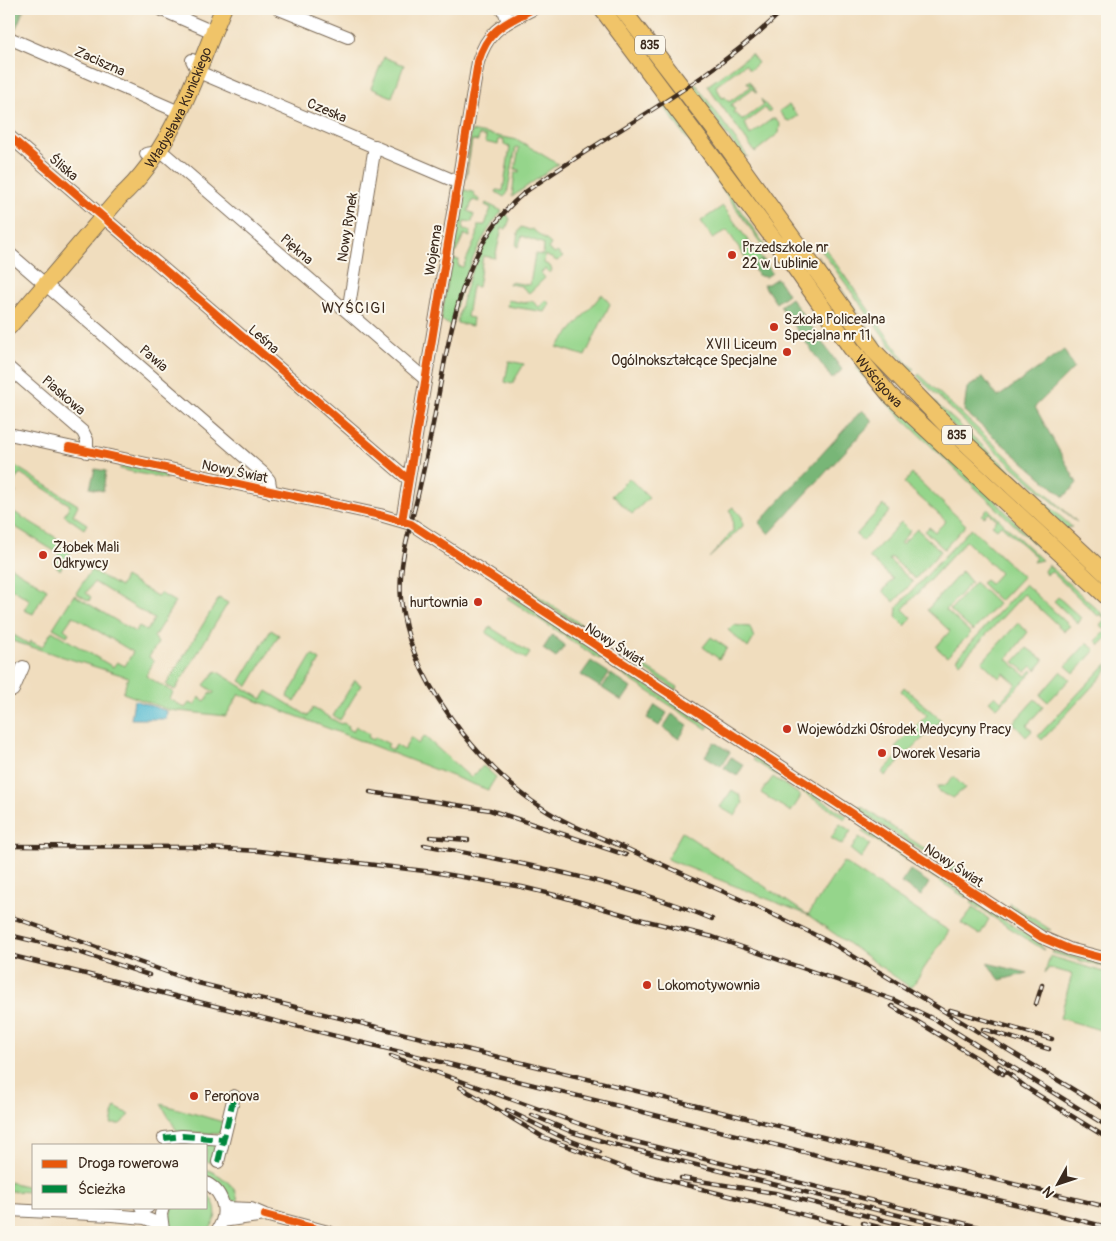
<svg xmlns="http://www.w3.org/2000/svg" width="1116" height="1241" font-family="Pangolin,sans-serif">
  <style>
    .green { fill: #95d58b; stroke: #688054 }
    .forest { fill: #78b677; stroke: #5a704a }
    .water { fill: #54bbd2; stroke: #487278 }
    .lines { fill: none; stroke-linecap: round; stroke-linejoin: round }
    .minor-casing { stroke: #7a6956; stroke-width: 14 }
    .major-casing { stroke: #7a6956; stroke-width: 18 }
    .minor { stroke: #fff; stroke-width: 12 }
    .major { stroke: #f0c469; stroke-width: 16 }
    .rail-casing { stroke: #3b2a1e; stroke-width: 4.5 }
    .rail { stroke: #fbf7ec; stroke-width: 2.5; stroke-dasharray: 8; stroke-linecap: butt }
    .quiet { stroke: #00873e; stroke-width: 6; stroke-dasharray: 12 6; stroke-linecap: butt }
    .cycleway-casing { stroke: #fbf7ec; stroke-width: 11 }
    .cycleway { stroke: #e8590c; stroke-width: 8 }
    .poi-dot { fill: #c8321e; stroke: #fbf7ec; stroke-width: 2 }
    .labels { text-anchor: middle; stroke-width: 4; stroke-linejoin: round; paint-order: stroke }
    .shield { fill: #fbf7ec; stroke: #75685c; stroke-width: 1 }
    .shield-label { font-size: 12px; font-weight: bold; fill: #3b2a1e }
    .street-label { font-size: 14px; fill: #3b2a1e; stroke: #fbf7ec }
    .poi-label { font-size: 14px; fill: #3b2a1e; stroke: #fbf7ec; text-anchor: start }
    .neighbourhood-label { font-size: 15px; letter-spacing: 1px; fill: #3b2a1e; stroke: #fbf7ec }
  </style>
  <rect width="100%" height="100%" fill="#fbf7ec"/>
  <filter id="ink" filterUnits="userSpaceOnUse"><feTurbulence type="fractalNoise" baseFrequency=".02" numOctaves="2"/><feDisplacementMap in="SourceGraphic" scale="10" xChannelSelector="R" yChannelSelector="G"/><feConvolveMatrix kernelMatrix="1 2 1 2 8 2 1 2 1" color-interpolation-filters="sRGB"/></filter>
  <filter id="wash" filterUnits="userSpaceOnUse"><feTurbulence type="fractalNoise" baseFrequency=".0096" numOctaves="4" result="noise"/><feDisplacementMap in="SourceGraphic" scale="20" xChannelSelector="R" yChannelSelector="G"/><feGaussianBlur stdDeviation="1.12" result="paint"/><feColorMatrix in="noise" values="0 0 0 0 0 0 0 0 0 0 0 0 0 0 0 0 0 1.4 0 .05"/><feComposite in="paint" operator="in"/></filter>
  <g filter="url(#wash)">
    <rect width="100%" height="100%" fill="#f0ddbe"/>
    <!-- green -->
    <path class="green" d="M751,54l7,9 -8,7 -5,-6 -29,22 6,12 3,-1 4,5 21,-15 -3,-5 2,-1 8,12 -5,-4 -21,16 4,5 -2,2 10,8 20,-15 -2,-6 10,12 -2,2 -4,-5 -20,15 5,12 22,-16h3l5,5 -1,9 -24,19 -48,-66z
      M384,57l20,8 -12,32 -21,-9z
      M696,84l52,73 -6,-1 -50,-70z
      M681,94l100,137 -3,2 -103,-135z
      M667,103l53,74 20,33 24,34 -2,1 -99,-140z
      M789,105l9,11 -8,5 -4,-1 -7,-9z
      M471,131l47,9 40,24 -46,33 3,-25h4v-2l-4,-1 4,-21 -3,-1 -9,47 -3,3 -8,-5 1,-2 6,1 7,-44 -6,-2v-5l-5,-1 -1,6 -13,-3 1,-5 -7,-2 -1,6 -6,-1 -6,38z
      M462,189l13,4 -1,3 6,4 -1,2 -6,-2 -5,11 6,3 -2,8 -8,-1 -1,9 7,1v6l-6,-3 -11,25 6,1 -1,6 5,1 14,-31 1,-11h7l6,-17 -6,-3 1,-2 16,8c-28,34 -40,72 -51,115l-10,-6z
      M723,206l39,54 -10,7 -25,-37 -14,9 -12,-18z
      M506,213l4,6 -4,10 -4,-1 -7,30 -12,-2 -5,31 -6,-1 -5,31 6,1 -1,8 -15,-3c8,-40 22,-78 49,-110z
      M521,227l9,3 2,-1 19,15 -3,5 7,5 2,-2 6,5 -6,4 -12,-6 -1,8 6,3 2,4 -2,3 -5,-4 -4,4 4,5 -16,15 -8,-7 -12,-2 1,-2 20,3 5,-31 8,1 1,-11 -22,-8 -4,11 -2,-1 2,-13z
      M824,247l82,115 8,7 -2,2 -22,-26 -68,-94z
      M817,255l71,99 20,21 -8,-2z
      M602,294l8,10 -25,52 -28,-9z
      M508,300l16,3 8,-2 7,6 7,-7 4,4 -5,8 -38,-6z
      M509,361l15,3 -12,20 -7,-2z
      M856,366l133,128 56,60 -155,-147 -35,-40z
      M919,374l158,148c-56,-46 -109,-96 -160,-146z
      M930,398l142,129 -6,1 -133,-121z
      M12,464l66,41 -5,10 14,9 -3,5 -20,-14 6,-10 -50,-32 -10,15 6,4 -1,2 -6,-3v-21z
      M123,465l41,9 3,5 -48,-10z
      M912,474l54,51 -22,24 -19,-18 4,-4 6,5 11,-11 -42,-38z
      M629,478l20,20 -17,16 -20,-19z
      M883,505l7,6 -27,30 -7,-6z
      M733,507l9,10 1,9 -34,32 24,-27 -1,-17 -3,-4z
      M9,509l64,39 -13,22 -7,-7 6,-9 -50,-31z
      M988,509l54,51 -9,2 3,-5 -35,-32 -4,4 -5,-4 5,-5 -8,-7 -5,4 -2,-2z
      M901,522l9,9 -10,12 2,1 15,-15 24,22 -26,28 -24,-22 -2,3 24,22 -19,20 -11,-11 10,-12 -24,-22z
      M971,528l52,49 -23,24 -19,-18 4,-3 5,4 10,-11 -34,-32 -63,68 9,9 -7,8 -9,-9 1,-10z
      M1048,565l59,53v20l-7,7 -4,-4 10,-11 -6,-5 5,-6 -5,-5 -2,2 -47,-45 -5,4 -2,-4z
      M9,566l38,23 -14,25 -9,-4 6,-10 -21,-13z
      M91,570l29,17 5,-10 32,19 3,-3 15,9 -21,35 4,6 -9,14 5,4 -8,15 27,16 -3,7 15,9 4,-5 6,2 4,-8 6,4 6,-8 2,1 1,-2 -10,-7 12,-14 46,28 5,-8 41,25 5,-8 28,16 2,-1 6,3 -1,3 5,2 3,-5 13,8 -1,3 5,3 2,-3 14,7 -2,3 6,3 3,-5 8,5 7,-13 7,7 6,-8 47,42 12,-12 13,11 -8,13 -249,-96 -13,22 -57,-6 -46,-17 5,-16 -119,-37 1,-7 19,11 1,-3 12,6 10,-16 61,36 4,-5 8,4 8,-14 -60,-36 -9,13 5,4 -2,3 -14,-8 21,-33 61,37 4,-6 8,5 7,-12 -60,-37 -8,11 5,4 -2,4 -13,-8z
      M962,571l9,11 -25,28 25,23 -24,24 -11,-10 14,-16 -23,-21z
      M975,582l23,22 -25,27 -23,-21z
      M1025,584l45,42 -6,5 -40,-37 -64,69 -4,-4z
      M529,590l82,54 -1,3 -84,-56z
      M512,596l91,61 -4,2 -92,-61z
      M1058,597l23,21 -3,6 -24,-23z
      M219,598l9,5 -53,87 -9,-5z
      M1018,623l10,9 -21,27 19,17 6,-6 1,2 -36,36 -8,-7 6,-6 6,6 15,-17 -12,-11 -5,5 -17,-16z
      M733,625l17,2 4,11 -6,10 -20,-18z
      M490,627l40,26 -4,6 -40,-26z
      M271,630l8,5 -31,51 -8,-5z
      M711,637l16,11 -8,11 -16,-12z
      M1087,643l8,7 -21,23 -8,-7z
      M1027,648l17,12 -8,10 -4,-4 -6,6 -12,-10z
      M312,655l8,5 -25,42 -8,-5z
      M630,657l48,30 -2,3 -45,-30z
      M608,660l101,66 -2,3 -101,-65z
      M1107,663v8l-65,69 -4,-4z
      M1061,671l9,8 -22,23 -8,-7z
      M355,680l6,5 -21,35 -7,-4z
      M904,687l37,33 -56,56 -3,-4 19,-19 -6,-6 32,-32 -26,-24z
      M1035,699l8,8 -16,18 5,6 -6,6 -13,-14z
      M755,757l92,59 -2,3 -92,-59z
      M773,777l27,18v3l-9,14 -30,-19z
      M954,777l11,11 -12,10 -15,-7 -1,-5h7z
      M732,790l8,5 3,8 -8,13 -15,-9z
      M861,806l72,48c-11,1 -63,-37 -75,-45z
      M840,824l11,7 -9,14 -11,-7z
      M868,830l100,66 -2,2 -105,-67z
      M682,832l126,83 35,-53 106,69 -38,57 -103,-73 -141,-56z
      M859,837l11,7 -9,14 -10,-8z
      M941,859l36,23 -3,3 -31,-20z
      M972,899l68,44 4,7 -73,-47z
      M1009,903l42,27h-9l-31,-21z
      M973,908l16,11 -9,16 -19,-12z
      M1053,951l54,13v4l-55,-15z
      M1050,956l57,17v28l-7,29 -40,-12 12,-44 -23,-6 -4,5z
      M161,1104l62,18 -2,9 -3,3 -41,-3z
      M115,1107l15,8 -10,9h-9z
      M181,1141l36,1 -4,21 -7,-2v-16h-23z
      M206,1169c15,6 32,17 32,34 -13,-4 -18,-20 -32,-27z
      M9,1182l25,6v4l-25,-1z
      M206,1193c13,11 13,29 0,39h-34l-4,-10 4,-15h34z"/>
    <!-- forest -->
    <path class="forest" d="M9,9h15l-10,24 -5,-2z
      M763,259l9,14 -6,4 -7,-1 -7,-9z
      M777,278l11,16 -12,9 -13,-19h5z
      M791,298l51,72 -10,9 -52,-73z
      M1064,350l10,18 -39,39 42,76 -13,14 -100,-86 3,-23 16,-11 15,20z
      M862,410l11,11 -104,113 -10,-11z
      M95,469l11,2 -3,20 -13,-3z
      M552,635l13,10 -9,13 -13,-9z
      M591,661l18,12 -9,14 -19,-12z
      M611,674l20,14 -9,13 -20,-13z
      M655,705l12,8 -8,13 -12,-8z
      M672,714l16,11 -9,14 -16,-11z
      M714,742l16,10 -9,14 -16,-10z
      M731,757l13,8 -7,11 -13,-8z
      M910,870l19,13 -8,13 -20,-13z
      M987,963l41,10 -28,7z"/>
    <!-- water -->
    <path class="water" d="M134,700l33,11 -1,8h-35z"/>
  </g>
  <g filter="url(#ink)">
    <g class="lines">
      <defs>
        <path id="minor" d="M160,9l53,23
          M279,9l69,28
          M501,9l3,1 4,12
          M9,38l170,74
          M192,60l5,10 4,3 256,109
          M9,136l399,343
          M146,154l13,-2 7,3 259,224
          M9,253l254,220 6,7 2,12
          M348,312l27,-166
          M9,368l74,64 4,8v12
          M9,434l371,81 31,9 630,413 28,12 38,10
          M402,521l76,-459c10,-33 26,-38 55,-53
          M9,690h4l10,-23
          M164,1138l18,-2 41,3
          M218,1162l16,-66
          M206,1183c19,10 23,33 10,49
          M141,1207h7
          M163,1207l-2,7 2,16
          M224,1208l27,1 14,6 63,17
          M9,1210l103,5 33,3 17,7
          M222,1221l43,-6"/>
        <g id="major">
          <path id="s1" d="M602,9l186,249 63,90 39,47 217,202"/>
          <path d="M622,9l98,128 155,215 71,73 161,150"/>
          <path id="s2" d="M9,327l111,-130c54,-48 75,-123 103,-188"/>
        </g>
      </defs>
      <!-- minor casing -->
      <use href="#minor" class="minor-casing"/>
      <!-- major casing -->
      <use href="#major" class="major-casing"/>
      <!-- minor -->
      <use href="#minor" class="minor"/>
      <!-- major -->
      <use href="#major" class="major"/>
      <defs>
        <path id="rail" d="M784,9c-76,76 -174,122 -260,184 -67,56 -75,151 -91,231 -5,25 -10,50 -16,75 -8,33 -19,66 -16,100 6,76 78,168 141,209 28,19 62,30 92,44 67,30 134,58 199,92l274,166
          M370,792l120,18 136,45
          M430,837l38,3
          M424,845c97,18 197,36 288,74
          M9,846l181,1 69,4 174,21 89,15 41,10 76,22 74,18 181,63 44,21 169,105
          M9,916l189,67 909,224
          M9,935l70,17 70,23
          M9,955l1098,272
          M1036,1004l6,-19
          M892,1006l111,68
          M950,1010l102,29
          M983,1029l66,20
          M391,1056l225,81 383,95
          M999,1066l28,22
          M1022,1085l85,53
          M460,1087l83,50 92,35 236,60
          M507,1110l57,28 36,14
          M532,1115l40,17 40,12 354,88
          M681,1178l94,15 156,39
          M863,1223l35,9"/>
      </defs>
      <!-- rail casing -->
      <use href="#rail" class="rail-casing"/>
      <!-- rail -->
      <use href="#rail" class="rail"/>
      <!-- quiet -->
      <path class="quiet" d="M164,1138l18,-2 41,3
        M218,1162l16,-66"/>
      <defs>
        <path id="cycleway" d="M9,136l399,343
          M69,447l311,68 31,9 630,413 28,12 38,10
          M402,521l76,-459c10,-33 26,-38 55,-53
          M265,1215l63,17"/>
      </defs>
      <!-- cycleway casing -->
      <use href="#cycleway" class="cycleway-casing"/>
      <!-- cycleway -->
      <use href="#cycleway" class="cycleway"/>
    </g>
  </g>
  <!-- markers -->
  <g class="poi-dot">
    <circle cx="732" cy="255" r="5"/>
    <circle cx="774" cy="327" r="5"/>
    <circle cx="787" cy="352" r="5"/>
    <circle cx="43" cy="555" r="5"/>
    <circle cx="478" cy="602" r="5"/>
    <circle cx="787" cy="729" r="5"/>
    <circle cx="882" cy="753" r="5"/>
    <circle cx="647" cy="985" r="5"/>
    <circle cx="194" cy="1096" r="5"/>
  </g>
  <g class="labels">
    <!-- shield labels -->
    <g class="shield">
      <rect x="635" y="35.5" width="30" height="19" rx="4"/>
      <rect x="942" y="425.5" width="30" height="19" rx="4"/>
    </g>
    <g class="shield-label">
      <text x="650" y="49">835</text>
      <text x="957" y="439">835</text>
    </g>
    <!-- street labels -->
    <g class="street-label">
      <text transform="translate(100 61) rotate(24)" y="5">Zaciszna</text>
      <text dy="5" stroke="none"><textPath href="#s2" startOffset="279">Władysława Kunickiego</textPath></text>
      <text transform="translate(327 110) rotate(23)" y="5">Czeska</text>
      <text transform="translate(64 167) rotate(40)" y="5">Śliska</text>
      <text transform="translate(347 227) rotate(-81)" y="5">Nowy Rynek</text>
      <text transform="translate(297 249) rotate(41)" y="5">Piękna</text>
      <text transform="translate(433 250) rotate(-81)" y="5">Wojenna</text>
      <text transform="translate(264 339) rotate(41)" y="5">Leśna</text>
      <text transform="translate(154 358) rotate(41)" y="5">Pawia</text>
      <text dy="5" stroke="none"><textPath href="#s1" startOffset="464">Wyścigowa</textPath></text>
      <text transform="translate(64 395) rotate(41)" y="5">Piaskowa</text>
      <text transform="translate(235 471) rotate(12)" y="5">Nowy Świat</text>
      <text transform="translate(615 644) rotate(33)" y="5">Nowy Świat</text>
      <text transform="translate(954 865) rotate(33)" y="5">Nowy Świat</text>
    </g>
    <!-- poi labels -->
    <g class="poi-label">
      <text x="742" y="252">Przedszkole nr<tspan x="742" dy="16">22 w Lublinie</tspan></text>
      <text x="784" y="324">Szkoła Policealna<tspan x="784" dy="16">Specjalna nr 11</tspan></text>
      <text x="777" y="349" text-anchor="end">XVII Liceum<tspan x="777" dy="16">Ogólnokształcące Specjalne</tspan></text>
      <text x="53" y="552">Żłobek Mali<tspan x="53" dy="16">Odkrywcy</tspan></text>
      <text x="468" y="607" text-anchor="end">hurtownia</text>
      <text x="797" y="734">Wojewódzki Ośrodek Medycyny Pracy</text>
      <text x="892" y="758">Dworek Vesaria</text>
      <text x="657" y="990">Lokomotywownia</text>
      <text x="204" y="1101">Peronova</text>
    </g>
    <!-- neighbourhood labels -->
    <g class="neighbourhood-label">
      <text x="354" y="313">WYŚCIGI</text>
    </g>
  </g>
  <!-- margin -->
  <rect width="1116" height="1241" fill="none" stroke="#fbf7ec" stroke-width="30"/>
  <!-- legend -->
  <rect x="32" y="1144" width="175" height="65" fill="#fbf7ec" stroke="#aea59a"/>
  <rect x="42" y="1160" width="25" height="8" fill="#e8590c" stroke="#aea59a"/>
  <text x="78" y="1168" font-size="15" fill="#3b2a1e">Droga rowerowa</text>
  <rect x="42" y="1185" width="25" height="8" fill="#00873e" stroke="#aea59a"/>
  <text x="78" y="1194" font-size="15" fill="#3b2a1e">Ścieżka</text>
  <!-- north arrow -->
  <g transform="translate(1058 1184) rotate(230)" stroke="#fbf7ec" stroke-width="4" paint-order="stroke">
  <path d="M0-4L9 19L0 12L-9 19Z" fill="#3b2a1e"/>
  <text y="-8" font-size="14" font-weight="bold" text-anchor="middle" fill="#3b2a1e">N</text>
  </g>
</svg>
